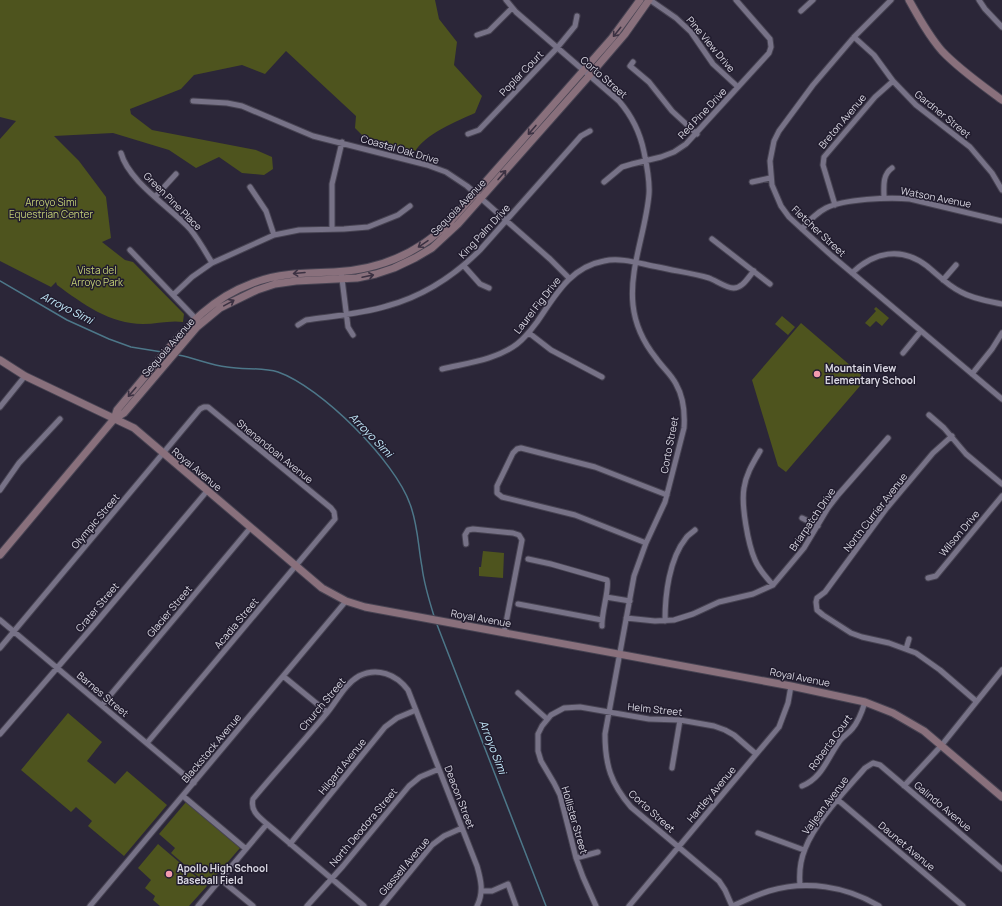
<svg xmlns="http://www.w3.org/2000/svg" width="1002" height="906" font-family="Manrope,sans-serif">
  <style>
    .green { fill: #4e541e }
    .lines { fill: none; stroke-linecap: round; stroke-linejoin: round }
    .stream { stroke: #4d7789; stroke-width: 1.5 }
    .street-casing { stroke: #474352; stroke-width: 7 }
    .secondary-casing { stroke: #474352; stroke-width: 9 }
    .street { stroke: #777287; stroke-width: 5 }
    .secondary { stroke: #89707c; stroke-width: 7 }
    .oneway { stroke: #3b3142 }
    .poi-dot { fill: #f29aae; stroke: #211c2e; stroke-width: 1.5 }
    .labels { text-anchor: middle; stroke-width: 3; stroke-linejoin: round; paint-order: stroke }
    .street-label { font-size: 10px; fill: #dad8e3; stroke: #211c2e }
    .park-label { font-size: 10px; fill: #c3cf75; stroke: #211c2e }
    .poi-label { font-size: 10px; font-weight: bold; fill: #dad8e3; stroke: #211c2e; text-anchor: start }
    .water-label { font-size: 11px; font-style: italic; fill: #c4eafb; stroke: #211c2e }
  </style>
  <rect width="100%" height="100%" fill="#2b2638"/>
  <!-- green -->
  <path class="green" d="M0,0h435l4,19 18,23 -3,23 28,31 -7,17c-16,7 -52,22 -60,39l-53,-17 -7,-7 1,-12 -70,-65 -21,23 -23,-9 -48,10 -13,14 -51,20 1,5 21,16 104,20 16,7 1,12 -9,6 -22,-2 -23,-16 -23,11 -27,-18 -56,-17 -59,3 25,25 27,36 5,41 -9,4 23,18 8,2 51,52 -1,8c-13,-2 -27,2 -40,2 -33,0 -60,-20 -86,-39l-1,-3 -5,5 -51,-26v-122l16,-18 -16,-4z
    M876,307l13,11 -7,8 -6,-5 -6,6 -5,-4 11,-12 -2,-2z
    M782,316l13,11 -7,8 -13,-11z
    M801,323l65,56 -80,93 -8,-6 -26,-86z
    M483,551l21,2 -1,25 -24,-2v-9h2z
    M68,713l34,29 -15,19 28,23 12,-13 40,34 -43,51 -36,-30 4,-5 -16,-14 -5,5 -50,-42z
    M186,802l54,46 -32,37 -37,-32 4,-5 -16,-14z
    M158,844l49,42 -18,20h-29l-7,-6 2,-4 -10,-8 6,-8 -13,-12z"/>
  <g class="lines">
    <!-- stream -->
    <path class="stream" d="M0,281l67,39 42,19 22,8 31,5
      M178,355c17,3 32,10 49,12 17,3 35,0 51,5 43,15 117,89 132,132 8,21 8,42 12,63 2,17 7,33 12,49
      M436,622l110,284"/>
    <defs>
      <path id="street" d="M506,0l10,12 103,89c13,15 21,31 25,51 3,14 6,28 5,42 -3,37 -20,74 -16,111 2,19 11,38 23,53 6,9 15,16 20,26 8,14 9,29 8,44l-19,74 -19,41 -12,33 -29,158c0,31 6,50 26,73l88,74 6,9 7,16
        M650,0l26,18 15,14 22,32 25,23
        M891,0l-37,37 -41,48 -34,46 -5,10 -4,20 2,24 9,21 8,11 13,12 30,27 170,143
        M979,0l6,9 17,18
        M801,11l12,-11
        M477,35l12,-4 23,-23
        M854,37l20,18 19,26 23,24 54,42 22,26 10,17
        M633,62l-3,4 19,16 23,29 25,23
        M193,101l34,2 15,3 71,30 114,29 19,7 21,14 83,73 19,19
        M468,134l11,-4 78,-82 18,-22 2,-10
        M121,153c8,29 49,54 69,76 9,11 15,22 22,34
        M604,182l18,-15 10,-3 29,-7 13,-5 12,-8 83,-91 2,-6 -1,-8 -34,-39
        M752,182l18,-4
        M250,187l16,24 8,24
        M155,197l21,-23
        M884,198c0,-11 -2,-23 8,-30
        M835,205l-12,-40 1,-8 51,-60 18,-16
        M332,229v-45l10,-42
        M802,229c7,-8 14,-16 24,-21 18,-9 63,-11 84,-9l92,22
        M712,239l58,45
        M130,250l67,70
        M464,266l16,18 9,4
        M341,271l7,56 5,8
        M852,273c22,-21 49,-27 75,-7 11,9 21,20 34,26 12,7 27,9 41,12
        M943,280l13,-15
        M173,295l19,-18 20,-14 62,-28 25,-5 45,-1 24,-2 30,-12 12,-9
        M298,325l8,-5c27,-4 55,-6 81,-14 37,-10 67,-30 93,-56l101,-114 9,-5
        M529,333l22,17 51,27
        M903,353l18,-22
        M442,369c25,-6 54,-9 75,-25 8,-6 14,-14 20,-22 18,-26 33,-55 67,-61 17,-4 37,3 54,6 17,4 34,6 51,11 6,2 19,11 25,10 9,0 14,-11 20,-17
        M972,374l20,-25 10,-16
        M0,407l25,-31
        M929,415l15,13 22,26 36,30
        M952,436l-19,17 -47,56 -61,83 -8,6 -1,4 1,8 6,5 28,18 11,4 27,6 27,10 24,17 36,31
        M760,451c-7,12 -14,23 -16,37 -3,17 4,56 11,72 4,10 11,17 18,25
        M0,490l19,-27 41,-44
        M802,518l16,8
        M646,543l-71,-28 -73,-18 -5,-4v-7l16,-33 4,-4 4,-1 74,19 72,28
        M466,544l-1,-9 3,-5 5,-1 40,4 6,2 3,5 -18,93
        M528,559l23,5 56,16c3,7 -6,34 -5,46
        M928,578l8,-2 66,-80
        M606,597l24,4
        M518,604l84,16
        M626,618l29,3 19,-1 19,-6 26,-12 34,-8 20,-9 31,-37 24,-40 10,-13 50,-57
        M0,620l194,163
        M665,621c0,-26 4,-62 21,-83 2,-3 6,-5 9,-8
        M0,648l200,-239 4,-2h4l123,101 3,4 1,7 -188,224
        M906,649l3,-10
        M283,676l44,36
        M518,693l29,26
        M102,705l149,-178
        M0,734l95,-110 112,-133
        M672,768l8,-48
        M802,786c20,-8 25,-27 37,-44 3,-5 9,-8 13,-13 7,-8 10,-17 13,-27
        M904,786l37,-40 61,-76
        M183,796l63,53
        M838,800l125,106
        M758,833l46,17
        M290,844l95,-117 12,-9 19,-8
        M576,858l22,-6
        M220,879l33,27
        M800,885c-1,-12 0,-24 5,-36 10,-27 41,-59 60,-81l8,-5 7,2 122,104
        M482,891h10l16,-7 8,22
        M90,906l256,-305
        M198,906l69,-82
        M307,906l36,-40 66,-80 11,-9 19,-8
        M364,906l-97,-82c-8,-7 -17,-13 -14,-25 24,-29 50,-57 74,-86 10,-12 18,-29 32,-37 18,-9 37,-2 49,14l69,176c4,14 7,26 0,40
        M382,906l50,-61 12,-9 18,-8
        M596,906l-13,-29 -7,-19 -16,-63 -6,-12 -13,-22 -3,-10v-17l4,-8 9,-11 13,-7 16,-1 69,12 31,1 34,6 11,4 9,5 22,19
        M629,906l150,-179 9,-24 3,-17
        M732,906c12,-5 24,-11 37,-15 37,-11 77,-5 110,15"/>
      <path id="secondary" d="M909,0c10,18 20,36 33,51 18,19 40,34 60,49
        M0,360l25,16 109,52 188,160 24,13 19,6 426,79 74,16 28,11 31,18 78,66
        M114,419l3,-9c15,-18 30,-36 45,-54 27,-32 50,-58 91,-73 26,-10 53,-10 81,-11 45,-2 85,-19 117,-51l161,-183 28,-38
        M0,555l114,-136 10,-6 73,-86 23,-19 8,-4 29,-14 18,-6 21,-3 61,-3 19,-4 18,-6 21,-10 17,-10 26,-24 131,-148 36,-42 24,-34"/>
    </defs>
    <!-- street casing -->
    <use href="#street" class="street-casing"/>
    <!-- secondary casing -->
    <use href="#secondary" class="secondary-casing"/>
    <!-- street -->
    <use href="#street" class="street"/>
    <!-- secondary -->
    <use href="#secondary" class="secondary"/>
  </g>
  <!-- one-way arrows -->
  <defs><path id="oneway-shaft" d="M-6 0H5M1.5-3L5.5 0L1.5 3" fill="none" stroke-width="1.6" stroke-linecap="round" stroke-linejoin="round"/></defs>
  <g class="oneway">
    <use href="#oneway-shaft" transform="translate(617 32) rotate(129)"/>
    <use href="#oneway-shaft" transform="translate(532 130) rotate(131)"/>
    <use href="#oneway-shaft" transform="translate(502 175) rotate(-49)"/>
    <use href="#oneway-shaft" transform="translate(423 244) rotate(146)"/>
    <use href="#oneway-shaft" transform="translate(299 273) rotate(175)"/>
    <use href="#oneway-shaft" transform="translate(368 276) rotate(-12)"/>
    <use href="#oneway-shaft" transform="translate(229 303) rotate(-29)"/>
    <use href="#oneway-shaft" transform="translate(132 392) rotate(130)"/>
  </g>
  <!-- markers -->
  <g class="poi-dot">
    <circle cx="817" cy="374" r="4"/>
    <circle cx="169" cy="874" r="4"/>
  </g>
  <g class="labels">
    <!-- street labels -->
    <g class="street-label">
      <text transform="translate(711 44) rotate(50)" y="4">Pine View Drive</text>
      <text transform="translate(521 73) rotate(-46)" y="4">Poplar Court</text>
      <text transform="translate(604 77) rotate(41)" y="4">Corto Street</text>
      <text transform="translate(702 113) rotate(-47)" y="4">Red Pine Drive</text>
      <text transform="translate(943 114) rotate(39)" y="4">Gardner Street</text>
      <text transform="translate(842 121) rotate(-50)" y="4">Breton Avenue</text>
      <text transform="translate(400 149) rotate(16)" y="4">Coastal Oak Drive</text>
      <text transform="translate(936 197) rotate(11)" y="4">Watson Avenue</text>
      <text transform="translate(173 201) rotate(45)" y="4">Green Pine Place</text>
      <text transform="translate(458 207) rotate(-46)" y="4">Sequoia Avenue</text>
      <text transform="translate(484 231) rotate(-47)" y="4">King Palm Drive</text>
      <text transform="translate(819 231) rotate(43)" y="4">Fletcher Street</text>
      <text transform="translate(537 305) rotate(-52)" y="4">Laurel Fig Drive</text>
      <text transform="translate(168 347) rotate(-49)" y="4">Sequoia Avenue</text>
      <text transform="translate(669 445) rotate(-79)" y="4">Corto Street</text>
      <text transform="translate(275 451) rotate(39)" y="4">Shenandoah Avenue</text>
      <text transform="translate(197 469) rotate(40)" y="4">Royal Avenue</text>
      <text transform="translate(875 512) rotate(-52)" y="4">North Currier Avenue</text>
      <text transform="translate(812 519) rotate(-56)" y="4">Briarpatch Drive</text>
      <text transform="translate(95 521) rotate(-50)" y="4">Olympic Street</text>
      <text transform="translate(959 533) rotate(-50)" y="4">Wilson Drive</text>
      <text transform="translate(97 607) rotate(-50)" y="4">Crater Street</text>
      <text transform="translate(169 611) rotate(-50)" y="4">Glacier Street</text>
      <text transform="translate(481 618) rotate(10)" y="4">Royal Avenue</text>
      <text transform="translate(236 623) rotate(-50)" y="4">Acadia Street</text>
      <text transform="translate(800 677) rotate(11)" y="4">Royal Avenue</text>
      <text transform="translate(103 694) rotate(40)" y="4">Barnes Street</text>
      <text transform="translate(322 704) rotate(-50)" y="4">Church Street</text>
      <text transform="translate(655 709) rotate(6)" y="4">Helm Street</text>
      <text transform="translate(830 742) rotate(-54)" y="4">Roberta Court</text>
      <text transform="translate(211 748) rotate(-50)" y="4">Blackstock Avenue</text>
      <text transform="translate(342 766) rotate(-51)" y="4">Hilgard Avenue</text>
      <text transform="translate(711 794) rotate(-50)" y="4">Hartley Avenue</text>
      <text transform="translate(460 797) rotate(69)" y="4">Deacon Street</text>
      <text transform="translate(825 805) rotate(-53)" y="4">Valjean Avenue</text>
      <text transform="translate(943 806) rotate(40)" y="4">Galindo Avenue</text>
      <text transform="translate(652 811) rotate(42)" y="4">Corto Street</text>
      <text transform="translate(575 820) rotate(74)" y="4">Hollister Street</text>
      <text transform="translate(363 827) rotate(-50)" y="4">North Deodora Street</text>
      <text transform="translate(907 846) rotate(40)" y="4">Daunet Avenue</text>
      <text transform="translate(404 866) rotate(-50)" y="4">Glassell Avenue</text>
    </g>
    <!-- park labels -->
    <g class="park-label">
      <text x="51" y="206">Arroyo Simi<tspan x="51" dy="12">Equestrian Center</tspan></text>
      <text x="97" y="274">Vista del<tspan x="97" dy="12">Arroyo Park</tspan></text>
    </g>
    <!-- poi labels -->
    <g class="poi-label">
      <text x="825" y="372">Mountain View<tspan x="825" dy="12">Elementary School</tspan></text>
      <text x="177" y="872">Apollo High School<tspan x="177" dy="12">Baseball Field</tspan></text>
    </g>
    <!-- water labels -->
    <g class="water-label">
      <text transform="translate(67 308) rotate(27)" y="4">Arroyo Simi</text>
      <text transform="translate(371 435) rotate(46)" y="4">Arroyo Simi</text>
      <text transform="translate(493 747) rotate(69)" y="4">Arroyo Simi</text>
    </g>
  </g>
</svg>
